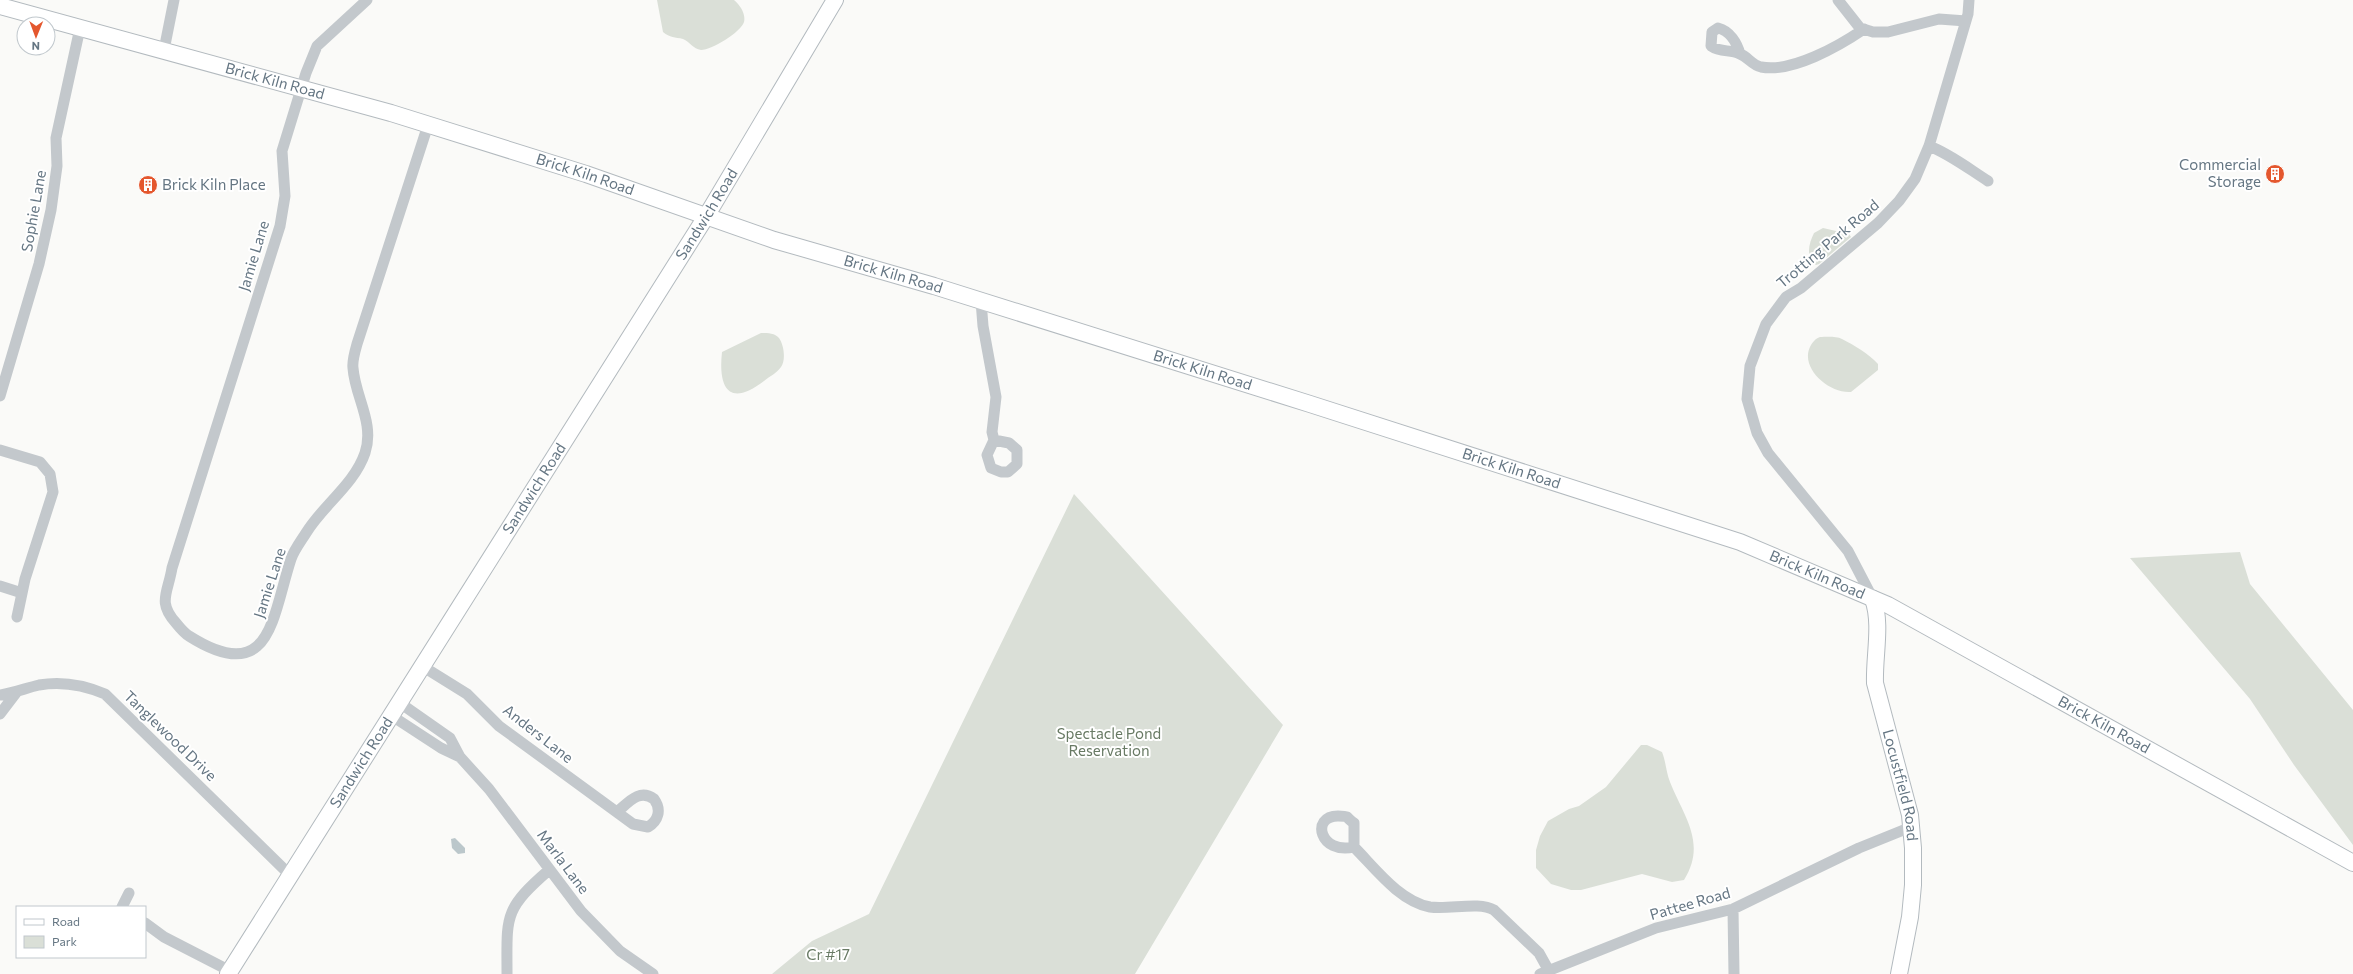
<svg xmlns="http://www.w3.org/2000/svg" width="2353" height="974" font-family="Commissioner,sans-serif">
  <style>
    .green { fill: #dadfd7 }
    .water { fill: #bbc7cb }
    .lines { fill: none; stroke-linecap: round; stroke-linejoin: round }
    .secondary-casing { stroke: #b3babf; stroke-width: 18 }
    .street { stroke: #c3c8cc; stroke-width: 11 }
    .secondary { stroke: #fff; stroke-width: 16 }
    .labels { text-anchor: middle; stroke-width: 4; stroke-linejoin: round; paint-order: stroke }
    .street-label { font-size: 15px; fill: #657683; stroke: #fff }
    .poi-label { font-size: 15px; fill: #657683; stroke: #fff; text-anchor: end }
    .park-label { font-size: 15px; fill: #687a64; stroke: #fff }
  </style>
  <rect width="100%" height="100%" fill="#fafaf8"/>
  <!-- green -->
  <path class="green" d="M657,0h77c6,5 12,14 10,22 -3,10 -32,28 -43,28 -8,-1 -11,-8 -18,-11 -8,-2 -13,-1 -20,-7z
    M1823,228l26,6 2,3 -32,27 -3,1c-11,-8 -7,-22 -2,-32z
    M761,333c6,0 14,0 18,5 5,7 7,22 2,29 -4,6 -11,9 -17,14 -35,27 -46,7 -42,-29z
    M1820,337c6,0 16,-1 22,2 12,6 27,15 36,25v6l-27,22c-22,2 -53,-25 -40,-47 3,-4 4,-6 9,-8z
    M1074,494l209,231 -148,249h-363l40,-33 57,-27z
    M2240,552l10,32 103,126v135l-59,-80 -44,-66 -120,-141z
    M1641,745h6l15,7c4,10 4,20 8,30 14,35 37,61 14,98l-12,2 -30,-8 -61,16h-10l-20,-6 -15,-16v-18l4,-14 8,-15 21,-12 10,-3 27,-19z"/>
  <!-- water -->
  <path class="water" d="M455,838l10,10v5l-7,1 -6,-6 -1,-9z"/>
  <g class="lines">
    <defs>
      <g id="secondary">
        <path id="s1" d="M0,6l391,107 195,61 188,66 160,46 376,118 430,138 148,63 465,258"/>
        <path id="s2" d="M1873,599c9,25 1,57 2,84l35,132 3,33v37l-3,32 -11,57"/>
        <path id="s3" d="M228,974l479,-759 128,-215"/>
      </g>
    </defs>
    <!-- secondary casing -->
    <use href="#secondary" class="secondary-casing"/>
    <!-- street -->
    <path class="street" d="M367,0l-50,46 -11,27 -24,78 3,45 -5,30 -108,342c-4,25 -15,34 4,55 4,5 8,10 13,13 82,52 83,-19 102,-77 3,-9 10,-18 15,-26 17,-28 48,-48 59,-80 10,-30 -10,-56 -12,-85 -1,-7 2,-17 4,-24l71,-219
      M1838,0l22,28 13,4h15l51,-13 27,2
      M164,50l10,-50
      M1740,54c-3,-11 -10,-23 -22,-26l-6,4 -1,14c10,7 19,3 29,8 8,3 12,11 21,13 31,6 78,-21 103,-38
      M1929,146c21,8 40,23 59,35
      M981,301l2,25 13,71 -4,35 2,8 -7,15 4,13 10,4h7l9,-8v-14l-8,-7 -15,-3
      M0,396l39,-132 12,-54 6,-44 -1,-28 24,-110
      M0,450l40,12 10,12 3,18 -28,87 -8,38
      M0,586l22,7
      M1873,599l-25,-48 -80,-98 -11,-20 -10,-34 3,-33 16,-42 20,-27 15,-9 77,-65 21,-22 16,-22 14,-33 39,-132 1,-14
      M422,666l45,28 32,32 134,98 15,3c10,-6 14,-17 6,-28 -15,-11 -26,4 -37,13
      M0,695c14,-2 26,-7 39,-10 23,-4 45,0 66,9l186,182
      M400,703l50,35 10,19 29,32 92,122 39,40 33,23
      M0,714l16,-21
      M392,716l49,32 19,9
      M1354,847v-24c-2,-1 -5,-4 -7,-6 -2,-1 -7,-1 -9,-1 -28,0 -18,39 16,31 21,21 45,54 76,60 19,3 49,-6 64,3l45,43 10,18
      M122,907l7,-14
      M1733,909l1,65
      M145,923l19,14 66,34
      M507,974c0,-58 -4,-64 42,-104
      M1540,974l116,-46 77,-19 126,-61 52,-21"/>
    <!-- secondary -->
    <use href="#secondary" class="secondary"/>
  </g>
  <!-- icons -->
  <defs>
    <symbol id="building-disc" viewBox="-11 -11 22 22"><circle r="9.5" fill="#e4572e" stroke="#fff"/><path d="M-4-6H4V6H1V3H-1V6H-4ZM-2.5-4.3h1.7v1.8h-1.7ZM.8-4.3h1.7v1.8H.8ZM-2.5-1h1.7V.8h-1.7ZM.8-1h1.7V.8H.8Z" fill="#fff"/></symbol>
  </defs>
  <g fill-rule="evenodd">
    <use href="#building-disc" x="2264" y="163" width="22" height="22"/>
    <use href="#building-disc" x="137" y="174" width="22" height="22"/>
  </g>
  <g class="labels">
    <!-- street labels -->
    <g class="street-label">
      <text dy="5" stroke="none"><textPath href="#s1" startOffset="285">Brick Kiln Road</textPath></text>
      <text dy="5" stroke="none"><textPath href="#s1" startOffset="609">Brick Kiln Road</textPath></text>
      <text transform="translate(34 211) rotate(-80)" y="5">Sophie Lane</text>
      <text dy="5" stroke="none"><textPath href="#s3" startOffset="898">Sandwich Road</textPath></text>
      <text transform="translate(1828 244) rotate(-40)" y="5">Trotting Park Road</text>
      <text transform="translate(254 256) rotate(-73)" y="5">Jamie Lane</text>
      <text dy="5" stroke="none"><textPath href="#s1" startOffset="933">Brick Kiln Road</textPath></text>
      <text dy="5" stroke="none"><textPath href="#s1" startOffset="1257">Brick Kiln Road</textPath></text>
      <text dy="5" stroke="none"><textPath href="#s1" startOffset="1581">Brick Kiln Road</textPath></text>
      <text dy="5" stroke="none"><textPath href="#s3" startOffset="574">Sandwich Road</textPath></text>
      <text dy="5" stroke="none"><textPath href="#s1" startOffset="1905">Brick Kiln Road</textPath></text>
      <text transform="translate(270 583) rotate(-72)" y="5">Jamie Lane</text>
      <text dy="5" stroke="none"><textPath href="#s1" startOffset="2229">Brick Kiln Road</textPath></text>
      <text transform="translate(538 734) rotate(38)" y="5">Anders Lane</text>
      <text transform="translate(170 736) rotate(44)" y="5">Tanglewood Drive</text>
      <text dy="5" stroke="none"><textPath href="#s3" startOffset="250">Sandwich Road</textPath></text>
      <text dy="5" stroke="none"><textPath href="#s2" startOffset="190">Locustfield Road</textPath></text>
      <text transform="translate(563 862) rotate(53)" y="5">Marla Lane</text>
      <text transform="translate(1690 904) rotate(-16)" y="5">Pattee Road</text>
    </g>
    <!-- poi labels -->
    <g class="poi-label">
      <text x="2261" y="170">Commercial<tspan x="2261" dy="17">Storage</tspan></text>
      <text x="162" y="190" text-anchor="start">Brick Kiln Place</text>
    </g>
    <!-- park labels -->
    <g class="park-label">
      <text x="1109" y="739">Spectacle Pond<tspan x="1109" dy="17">Reservation</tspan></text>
      <text x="828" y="960">Cr #17</text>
    </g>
  </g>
  <!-- legend -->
  <rect x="16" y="906" width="130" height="52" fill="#ffffff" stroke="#c1c8cd"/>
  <rect x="24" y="919" width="20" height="6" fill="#ffffff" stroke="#c1c8cd"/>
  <text x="52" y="926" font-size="12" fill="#657683">Road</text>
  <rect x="24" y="936" width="20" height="12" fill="#dadfd7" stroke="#c1c8cd"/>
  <text x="52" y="946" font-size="12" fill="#657683">Park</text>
  <!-- north arrow -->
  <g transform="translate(36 36) rotate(181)"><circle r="19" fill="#ffffff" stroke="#c1c8cd"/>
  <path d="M0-3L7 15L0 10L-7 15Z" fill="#e4572e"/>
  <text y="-6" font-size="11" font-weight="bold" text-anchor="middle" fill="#657683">N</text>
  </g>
</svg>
